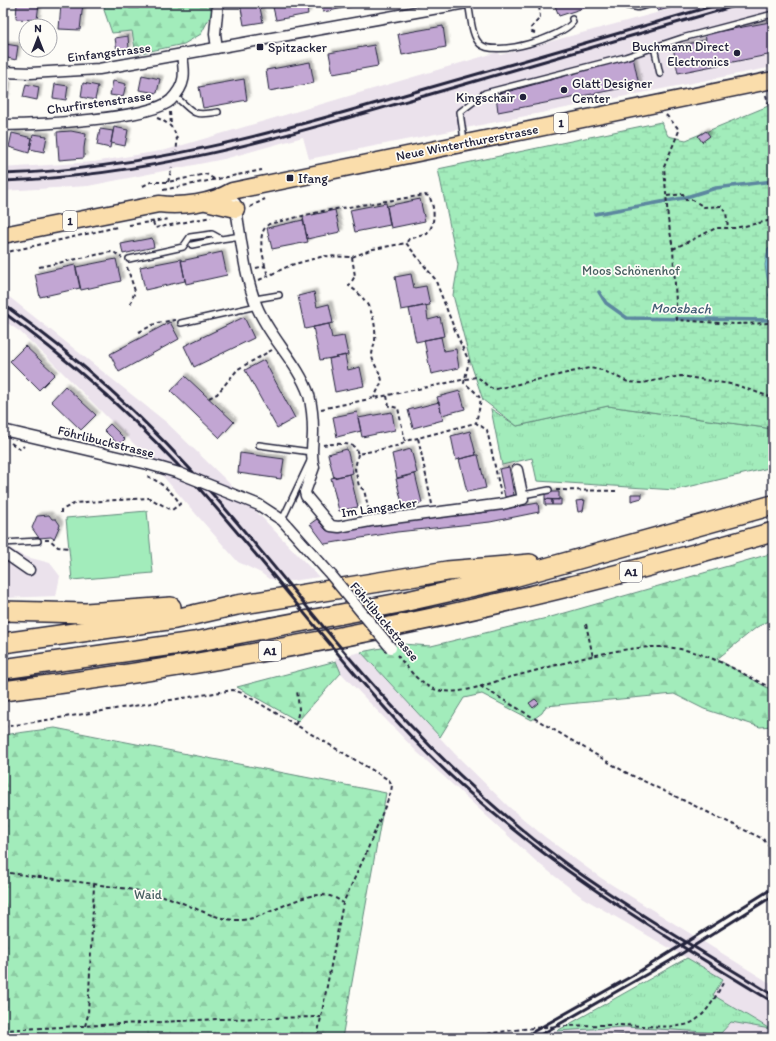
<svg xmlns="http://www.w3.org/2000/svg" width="776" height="1041" font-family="Itim,sans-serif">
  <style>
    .built { fill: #ebe2ec }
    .grass { fill: url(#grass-tufts); stroke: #62877b }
    .forest { fill: url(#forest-firs); stroke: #62877b }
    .wetland { fill: url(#wetland-marsh); stroke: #62877b }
    .pitch { fill: #a2ecbb; stroke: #62877b }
    .water { fill: url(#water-ripples); stroke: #5b879f }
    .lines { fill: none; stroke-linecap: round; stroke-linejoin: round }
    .stream { stroke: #5b879f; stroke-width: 3.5 }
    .building { fill: #c2a6d3; stroke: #22223b; filter: url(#shadow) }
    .lane-casing { stroke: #22223b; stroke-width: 8 }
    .street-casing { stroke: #22223b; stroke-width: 13 }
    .primary-casing { stroke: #22223b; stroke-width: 19 }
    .highway-casing { stroke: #22223b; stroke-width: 22 }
    .path { stroke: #22223b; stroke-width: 2; stroke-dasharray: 4 3; stroke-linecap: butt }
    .lane { stroke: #fdfcf7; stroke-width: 5 }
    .street { stroke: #fdfcf7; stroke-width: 10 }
    .primary { stroke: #faddab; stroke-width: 16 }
    .highway { stroke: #faddab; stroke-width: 19 }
    .rail { stroke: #22223b; stroke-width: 3 }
    .street-bridge-casing { stroke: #22223b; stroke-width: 13; stroke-linecap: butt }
    .street-bridge { stroke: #fdfcf7; stroke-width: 10 }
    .poi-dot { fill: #22223b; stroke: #fdfcf7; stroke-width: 1.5 }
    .labels { text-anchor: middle; stroke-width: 3.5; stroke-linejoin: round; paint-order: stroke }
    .shield { fill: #fdfcf7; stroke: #646373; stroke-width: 1 }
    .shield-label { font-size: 12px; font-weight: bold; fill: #22223b }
    .poi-label { font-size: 13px; fill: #22223b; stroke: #fdfcf7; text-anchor: start }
    .street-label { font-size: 13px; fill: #22223b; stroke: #fdfcf7 }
    .park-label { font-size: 13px; fill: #485f61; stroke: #fdfcf7 }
    .water-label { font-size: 14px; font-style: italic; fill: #435d75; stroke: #fdfcf7 }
  </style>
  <defs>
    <pattern id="grass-tufts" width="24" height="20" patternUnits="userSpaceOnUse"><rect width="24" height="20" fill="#a2ecbb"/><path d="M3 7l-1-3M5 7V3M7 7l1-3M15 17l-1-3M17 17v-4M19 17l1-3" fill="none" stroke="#8bcaa2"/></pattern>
    <pattern id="forest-firs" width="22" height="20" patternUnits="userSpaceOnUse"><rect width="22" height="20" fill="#a2ecbb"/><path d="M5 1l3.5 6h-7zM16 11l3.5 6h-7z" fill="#8bcaa2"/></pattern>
    <pattern id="wetland-marsh" width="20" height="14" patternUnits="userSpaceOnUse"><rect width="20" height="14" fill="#a2ecbb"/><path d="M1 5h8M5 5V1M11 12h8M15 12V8" fill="none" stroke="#8bcaa2"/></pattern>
    <pattern id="water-ripples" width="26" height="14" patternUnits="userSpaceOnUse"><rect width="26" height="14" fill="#81cae2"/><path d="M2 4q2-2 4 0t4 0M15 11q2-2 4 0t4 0" fill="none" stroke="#6fadc3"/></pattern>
    <filter id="shadow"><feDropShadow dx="3" dy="-3" stdDeviation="1" flood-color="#0004"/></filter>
  </defs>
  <rect width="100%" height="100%" fill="#fdfcf7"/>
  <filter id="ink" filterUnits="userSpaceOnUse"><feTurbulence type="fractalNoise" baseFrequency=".025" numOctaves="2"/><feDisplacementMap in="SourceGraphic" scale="8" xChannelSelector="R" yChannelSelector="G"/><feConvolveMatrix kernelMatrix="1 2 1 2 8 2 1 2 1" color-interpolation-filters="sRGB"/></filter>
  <g filter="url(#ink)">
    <!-- built -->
    <path class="built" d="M693,3h80v64l-464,92 -6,-22 -79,22 -136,27 -85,5v-23l91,-6 72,-12 332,-98 2,3z
      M3,292l163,130 59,57 94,98 -27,4 -23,-2 -8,-6 -23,-11 -99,-113 -93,-93 -27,-25 -16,-11z
      M3,544l20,12 27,7 10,13 -4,20 -53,2z
      M361,652l94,102 54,53 36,30 56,41 172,107v53h-288l18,-4 122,-7 96,6 10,-11 38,6 -56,-33 10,-16 -140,-81 -45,-35 -121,-111 -76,-79 -6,-15z"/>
    <!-- grass -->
    <path class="grass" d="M608,406l165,23v38l-98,23 -138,-9 -5,-23 -30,7 -11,-56 26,17z
      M687,958l36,21 -10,16 57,34 -39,-7 -10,11 -96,-6 -68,4z"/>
    <!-- forest -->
    <path class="forest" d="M105,3h105l2,10 -11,21 -17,10 -48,10 -4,-23 -20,2 -8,-23z
      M773,553v66l-16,8 -40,32 56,32v35l-13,1 -56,-18 -30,-15 -128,12 -4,7 -10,7 -50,-26 -18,4 -24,39 -79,-85 41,-8 29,2 120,-29z
      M336,661l5,12 -43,48 -61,-34z
      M55,728l331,65 -44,245h-339v-303z"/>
    <!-- wetland -->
    <path class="wetland" d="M773,104v325l-165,-23 -91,20 -34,-26 -12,-36 -18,-69 5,-30 -20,-96 223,-47 7,14 18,4z"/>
    <!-- pitch -->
    <path class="pitch" d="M147,511l6,62 -81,7 -6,-62z"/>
    <!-- water -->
    <path class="water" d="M773,247v40l-5,-3 -3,-19 3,-16z"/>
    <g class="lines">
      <!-- stream -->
      <path class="stream" d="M595,214l88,-16 33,-10 57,-7
        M773,287l-3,8 3,6
        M599,292l7,11 21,15 146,2"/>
    </g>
    <!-- building -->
    <path class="building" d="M17,3h22l-2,17 -21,-1z
      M61,3h22l-3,27 -21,-1z
      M129,3h9l1,5h-10z
      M240,3h19l4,19 -19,3z
      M272,3h34l2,11 -32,6z
      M321,3h34v3l-32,6z
      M554,3h45l-40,13z
      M656,3h28l1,1 -27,7z
      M770,22l3,17v15l-95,19 -5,-26 33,-7 -1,-6z
      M443,26l3,21 -44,8 -4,-21z
      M128,36l1,13 -12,2 -2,-13z
      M5,44l13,2 -2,14 -13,-3z
      M374,45l4,21 -45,8 -4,-21z
      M633,57l6,28 -141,27 -2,-17z
      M310,62l4,21 -45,8 -3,-21z
      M142,75l18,4 -3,14 -18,-3z
      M244,79l3,21 -44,8 -4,-21z
      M113,81l13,3 -3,13 -13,-2z
      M83,83l15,3 -3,14 -14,-3z
      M3,84l5,1 -2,13h-3z
      M26,84l13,3 -2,13 -14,-3z
      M55,84l13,2 -2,14 -13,-2z
      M114,127l14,3 -3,16 -14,-3z
      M100,129l13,2 -3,17 -13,-3z
      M71,131l15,3 -2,14v10l-25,2 -2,-28z
      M706,131l4,5 -8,6 -4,-6z
      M12,133l20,5 -3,15 -20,-6z
      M33,134l14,2 -3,16 -14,-3z
      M420,199l5,22 -34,7 -4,-22z
      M386,203l4,22 -35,7 -5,-22z
      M335,210l5,22 -33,7 -4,-22z
      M303,220l5,22 -36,7 -5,-21z
      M152,238l2,9 -31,7 -2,-10z
      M222,252l5,23 -41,9 -5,-23z
      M116,259l5,22 -40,9 -5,-23z
      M181,259l4,22 -40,9 -5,-23z
      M75,265l5,23 -40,9 -5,-23z
      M411,274l3,14 12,-2 4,19 -29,5 -6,-33z
      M314,292l3,15 12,-3 4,19 -28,6 -7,-33z
      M426,305l2,15 12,-3 4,19 -28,6 -7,-33z
      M244,317l10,21 -60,29 -10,-21z
      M170,322l9,17 -60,33 -9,-18z
      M329,324l3,14 12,-2 4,19 -28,5 -7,-33z
      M441,337l3,14 12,-2 3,19 -28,6 -7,-34z
      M25,346l30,28 -16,16 -29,-29z
      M345,355l3,15 12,-3 4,19 -29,6 -6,-33z
      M264,360l31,58 -18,10 -32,-58z
      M185,376l49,46 -14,16 -49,-47z
      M65,386l31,29 -15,15 -30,-29z
      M460,391l5,18 -23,6 -5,-18z
      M439,402l4,18 -30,8 -5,-18z
      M357,412l4,19 -24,6 -4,-20z
      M392,412l3,18 -33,7 -4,-19z
      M110,424l15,15 -6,6 -15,-15z
      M470,431l6,24 -20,5 -5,-24z
      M347,449l6,24 -19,5 -6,-24z
      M411,449l6,24 -20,5 -5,-24z
      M240,453l44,6 -3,20 -43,-6z
      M476,455h2l8,33 -19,4 -8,-33z
      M509,467l5,28 -9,2 -6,-28z
      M350,474l8,33 -19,4 -8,-33z
      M415,474l7,29 -19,4 -7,-28z
      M545,492h14v8l-14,-1z
      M631,494h11v4l-11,3z
      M545,499l7,1v5h-7z
      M561,499v6h-9v-5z
      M585,500l-2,11 -5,1 -2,-11z
      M538,503l1,9 -49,10 -93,10 -72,12 -15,-20 7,-5 9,11 9,2 60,-9 92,-11z
      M49,515l3,4h4l4,6 -6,14 -3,-2 -12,1 -7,-10 5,-12z
      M535,699l4,4 -6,5 -4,-5z"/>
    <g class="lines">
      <defs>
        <path id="lane" d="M468,3c3,12 3,33 12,41 15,14 82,-7 93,-22l-1,-3
          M654,47l6,27
          M174,96c21,15 14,21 44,16
          M464,140l-4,-28 25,-19 140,-36 57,-19 91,-24
          M192,245l29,-6
          M129,259l54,-12 7,-10 22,-3 9,5 20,-3
          M255,299l24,-4
          M181,323l76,-17
          M259,445l52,7
          M523,495l26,-5
          M282,520l29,-61
          M3,543l35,-2"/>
        <path id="street" d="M627,3l11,2 8,-2
          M217,48l-2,-14 3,-31
          M3,72l28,1 68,-4 367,-66
          M3,125c31,0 148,-6 168,-25 15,-15 14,-26 11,-45
          M235,203c6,34 9,72 22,104 13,31 41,56 52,88 3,12 4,25 4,36 0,13 -3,24 1,36l-9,25 1,4 25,30 8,1 31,-6 133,-17 20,-5 -6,-29
          M3,430l145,34
          M259,505l23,15 49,55
          M3,552l26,18"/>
        <path id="primary" d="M206,202l30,7
          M3,235l156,-31c23,3 53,-1 73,-13l541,-111"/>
        <path id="highway" d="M3,611l83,2 85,-6
          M3,643l172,-24 62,-14 210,-34 83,-7
          M3,669l191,-27 200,-38 116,-26 263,-73
          M3,691c261,-32 518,-86 770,-159"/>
      </defs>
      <!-- lane casing -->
      <use href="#lane" class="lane-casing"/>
      <!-- street casing -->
      <use href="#street" class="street-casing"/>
      <!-- primary casing -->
      <use href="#primary" class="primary-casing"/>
      <!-- highway casing -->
      <use href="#highway" class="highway-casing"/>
      <!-- path -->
      <path class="path" d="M535,33l-3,-1 -1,-4 9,-10 -1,-15
        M766,95l7,27v59
        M170,112l1,13
        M666,115l11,12 2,4 -15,36 4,52 5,30 4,71 58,4 38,-1
        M157,118c15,6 23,16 19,33
        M168,182l4,-15
        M143,186l8,-4h17l38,-8 8,5
        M163,190l99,-20
        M667,196l16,-2 3,6h7l11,7 17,-1 5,6 2,16
        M250,207l15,-8
        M153,222l2,6 56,-11
        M129,225l41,-6
        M673,249l43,-21h19l38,-8
        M3,253l114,-26
        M352,257l3,19 -6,10c19,12 28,32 26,55 -1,5 -3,10 -3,15 1,9 9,16 10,25l-8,17
        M265,266c-2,-13 -9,-33 4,-42l54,-13 102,-16 4,1c6,12 7,27 -2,38l-18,5 -3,4
        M39,267l71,-15 5,1 7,5
        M127,267l8,24 -5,14
        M256,268l9,-2 3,10
        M259,280l32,-15 33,-9 28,1 21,-8 33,-6 29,36 23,59 11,23 -5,22c22,17 17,14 12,40l11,7 14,64
        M139,332l18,-9 18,-3
        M387,396l2,10 9,2 7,33 13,-3
        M209,398l8,-4 21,-25 34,-19
        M321,409l155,-32c8,2 10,12 20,12l93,-21 13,2 26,12 14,1 39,-7 55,9 37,13
        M11,443l9,6 4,-3
        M323,445c6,-1 29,-3 32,3 2,2 2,4 3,6l43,-9 4,-4
        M358,454l-3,15 4,17 5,4 5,21
        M556,490l63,1
        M432,504l-14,-66 57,-15
        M61,513v-3l15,-7 10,-1 63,-4 23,12 8,-6c-7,-12 -20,-22 -33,-28
        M45,540h5l8,7 11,1
        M586,624l7,33
        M397,655c11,13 22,30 40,35 25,6 51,-7 74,-13 45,-11 101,-30 146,-30 46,0 77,23 116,42
        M480,686l145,86 138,67 10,12
        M296,724l3,-15 -2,-19
        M3,727l230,-37 9,3 147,87 3,5 -1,7 -27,66 -21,45 -26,135
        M3,872c52,8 105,12 156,23 27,6 53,26 81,25 33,-1 73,-42 103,-17
        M85,1026l3,-11 6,-130
        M3,1030l216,-11 102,-2
        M467,1038c49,-11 100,-13 151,-13 15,0 59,4 70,-1 17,-6 27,-26 35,-41"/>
      <!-- lane -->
      <use href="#lane" class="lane"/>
      <!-- street -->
      <use href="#street" class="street"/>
      <!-- primary -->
      <use href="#primary" class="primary"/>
      <!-- highway -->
      <use href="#highway" class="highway"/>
      <!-- rail -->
      <path class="rail" d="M3,174c143,-5 272,-41 408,-81 104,-30 208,-59 312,-90
        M3,181c149,-5 279,-44 421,-85 107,-30 214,-61 321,-93
        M3,304c79,56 149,120 212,193 66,75 125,155 194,227 48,51 100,98 156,139 67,48 138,89 208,132
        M3,312c62,45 120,95 173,151 87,93 161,198 250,289 102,102 224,176 347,250
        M522,1038l110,-62 141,-88
        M535,1038l135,-77 103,-65
        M571,1038l55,-2 45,2"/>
      <defs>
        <path id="street-bridge" d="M148,464l31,9 80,32
          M331,575l60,73"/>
      </defs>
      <!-- street-bridge casing -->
      <use href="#street-bridge" class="street-bridge-casing"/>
      <!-- street-bridge -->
      <use href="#street-bridge" class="street-bridge"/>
    </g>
  </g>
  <!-- markers -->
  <g class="poi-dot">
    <rect x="256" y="43" width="8" height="8" rx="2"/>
    <circle cx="737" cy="53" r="4"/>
    <circle cx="564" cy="90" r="4"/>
    <circle cx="523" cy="97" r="4"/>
    <rect x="286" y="174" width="8" height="8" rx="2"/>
  </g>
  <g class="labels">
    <!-- shield labels -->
    <g class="shield">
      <rect x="554" y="113" width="14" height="20" rx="3"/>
      <rect x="63" y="211" width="14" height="20" rx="3"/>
      <rect x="620" y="562" width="22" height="20" rx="3"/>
      <rect x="259" y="641" width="22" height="20" rx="3"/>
    </g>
    <g class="shield-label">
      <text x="561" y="127">1</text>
      <text x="70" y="225">1</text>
      <text x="631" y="576">A1</text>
      <text x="270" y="655">A1</text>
    </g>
    <!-- poi labels -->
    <g class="poi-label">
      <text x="729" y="51" text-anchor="end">Buchmann Direct<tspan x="729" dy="15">Electronics</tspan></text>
      <text x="268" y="52">Spitzacker</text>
      <text x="572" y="88">Glatt Designer<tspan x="572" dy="15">Center</tspan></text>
      <text x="515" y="102" text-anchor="end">Kingschair</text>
      <text x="298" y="183">Ifang</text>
    </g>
    <!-- street labels -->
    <g class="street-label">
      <text transform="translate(109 52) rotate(-7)" y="5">Einfangstrasse</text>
      <text transform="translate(99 102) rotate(-8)" y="5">Churfirstenstrasse</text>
      <text transform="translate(467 142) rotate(-11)" y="5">Neue Winterthurerstrasse</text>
      <text transform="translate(106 441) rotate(14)" y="5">Föhrlibuckstrasse</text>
      <text transform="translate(379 507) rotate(-8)" y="5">Im Langacker</text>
      <text transform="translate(385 621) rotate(50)" y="5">Föhrlibuckstrasse</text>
    </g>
    <!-- park labels -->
    <g class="park-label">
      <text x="631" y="275">Moos Schönenhof</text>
      <text x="148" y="899">Waid</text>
    </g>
    <!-- water labels -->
    <g class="water-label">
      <text transform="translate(681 308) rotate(1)" y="5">Moosbach</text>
    </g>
  </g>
  <!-- margin -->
  <rect width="776" height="1041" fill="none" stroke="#fdfcf7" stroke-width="16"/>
  <rect x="8" y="8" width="760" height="1025" fill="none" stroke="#22223b" stroke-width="1.5" filter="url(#ink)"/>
  <!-- north arrow -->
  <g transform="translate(38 38)"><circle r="19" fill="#fdfcf7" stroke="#a5a5ac"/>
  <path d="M0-3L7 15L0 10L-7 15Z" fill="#22223b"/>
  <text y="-6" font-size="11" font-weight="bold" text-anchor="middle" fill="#22223b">N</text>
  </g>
</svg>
